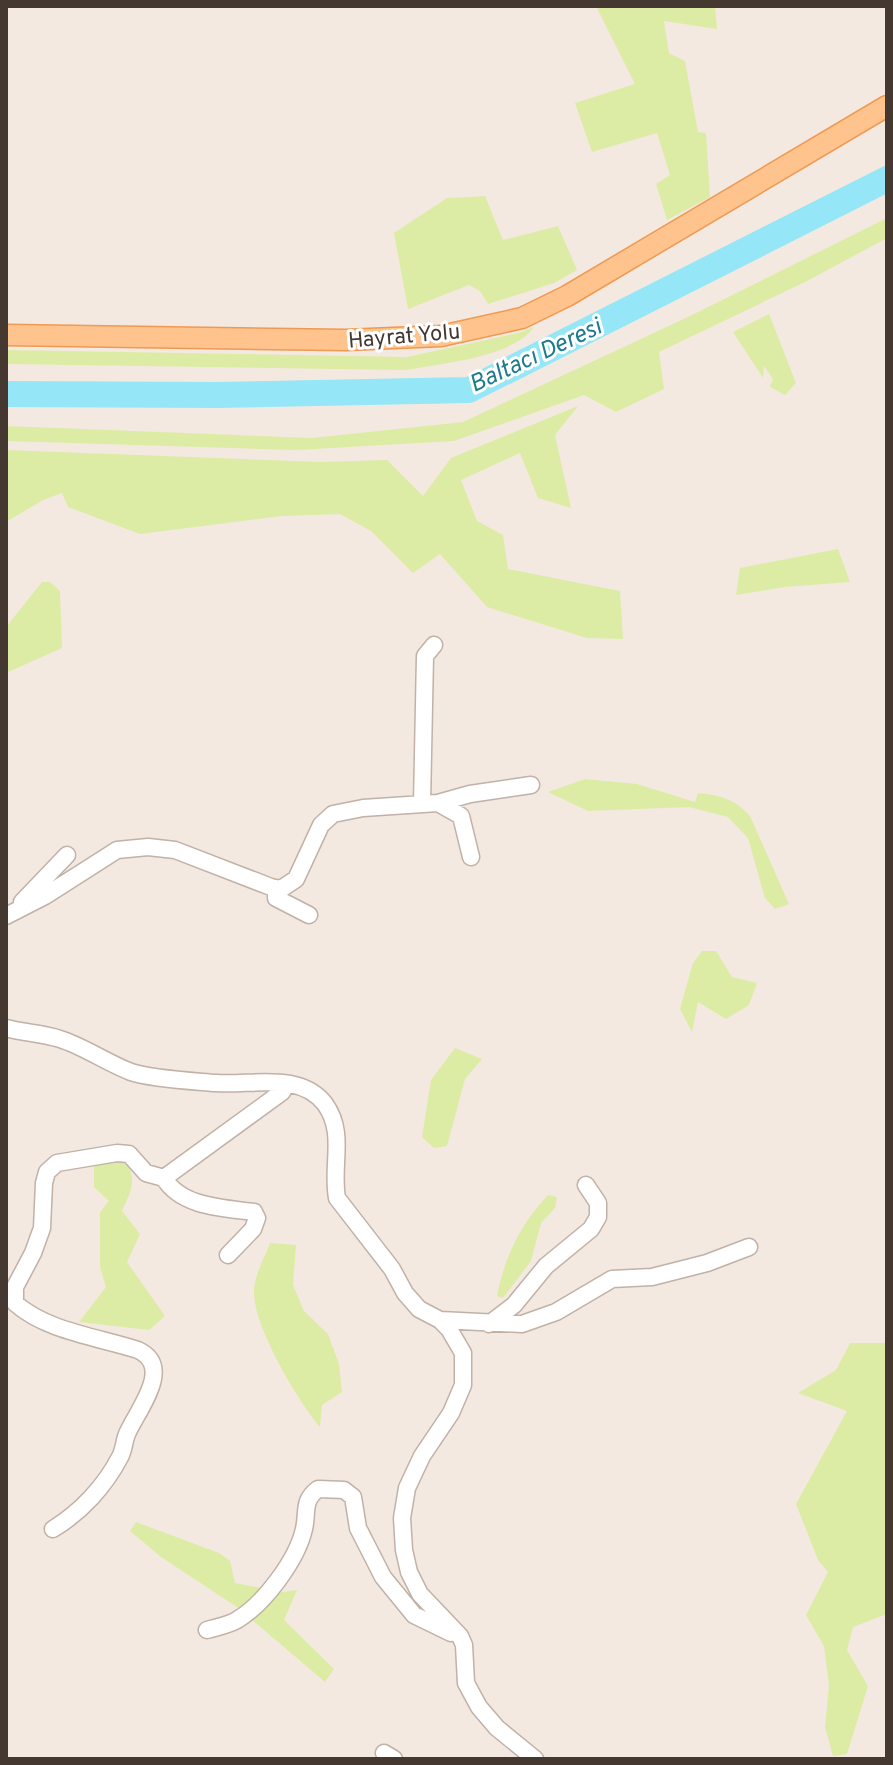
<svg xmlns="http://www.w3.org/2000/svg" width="893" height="1765" font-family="Overpass,sans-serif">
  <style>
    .green { fill: #ddeca4 }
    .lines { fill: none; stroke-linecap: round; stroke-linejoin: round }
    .river { stroke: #95e7f7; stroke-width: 26 }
    .minor-casing { stroke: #c1b1a6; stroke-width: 19 }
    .major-casing { stroke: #ef9a52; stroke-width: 23 }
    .minor { stroke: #fff; stroke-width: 16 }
    .major { stroke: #ffc38d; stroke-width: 20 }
    .labels { text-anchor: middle; stroke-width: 6; stroke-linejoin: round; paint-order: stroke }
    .street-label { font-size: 22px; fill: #443831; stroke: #fff }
    .water-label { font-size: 24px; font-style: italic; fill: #1d7b8f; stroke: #fff }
  </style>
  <rect width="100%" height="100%" fill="#f3e9e1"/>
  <!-- green -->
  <path class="green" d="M596,6h119l2,23 -53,-8 5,32 16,8 13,71 8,1 4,64 -43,23 -11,-36 14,-9 -13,-42 -65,19 -17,-49 60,-19z
    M485,196l18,44 55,-14 19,44 -23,13 -66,21 -8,-13 -11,-6 -61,24 -14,-76 53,-35z
    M887,218v20l-80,43 -148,71 5,37 -48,23 -32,-17 -130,46 -158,9 -290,-9v-15l306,12 151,-16 227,-106z
    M769,314l27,69 -11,12 -15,-8 3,-8 -9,-13 -1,12 -30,-46z
    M534,327c-22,31 -93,36 -128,43l-400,-6v-14l401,7 111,-24z
    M578,406l-23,29 16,73 -33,-10 -18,-45 -59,27 16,41 26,14 5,34 112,22 3,48 -36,-1 -100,-31 -47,-53 -27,19 -42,-42 -31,-17 -58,2 -142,18 -72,-27 -6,-14 -19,7 -37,22v-72l315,12 66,-2 36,36 28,-38z
    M838,549l12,33 -65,5 -49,8 4,-27z
    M42,582h8l10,9 2,57 -56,25v-46z
    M585,779l52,5 58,18 3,-9c22,2 37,6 52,23l39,88 -14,5 -10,-11 -17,-60 -20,-21 -39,-10 -101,4 -40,-19z
    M702,951h14l16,26 25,6 -8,22 -23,14 -28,-17 -6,30 -12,-23 13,-46z
    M455,1048l27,11 -17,20 -18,67 -13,2 -12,-11 9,-57z
    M111,1159h12c16,19 8,32 -1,52l18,23 -13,28 38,54 -16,14 -70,-8 27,-35 -6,-20v-55l9,-11 -15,-14v-21z
    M548,1195l9,2 -2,11 -14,15 -10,38 -28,37 -6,-2c7,-38 24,-73 51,-101z
    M270,1243l26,2 -3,40 11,26 24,23 11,30 3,28 -20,13 -2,22c-23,-28 -67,-101 -66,-136 0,-15 11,-34 16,-48z
    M850,1343h37v271l-34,13 -6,23 21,36 -21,68 -14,2 -8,-29 4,-42 -5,-39 -18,-31 22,-43 -10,-12 -22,-56 51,-93 -49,-18 38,-23z
    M136,1522l83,31 11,8 5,22 48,9 14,-2 -13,30 50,49 -9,13 -88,-75 -76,-50 -31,-26z"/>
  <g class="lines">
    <!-- river -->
    <path class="river" d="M6,394l211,1 252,-5 418,-211"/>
    <defs>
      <path id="minor" d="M438,803l32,-9 61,-9
        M422,804l3,-148 9,-11
        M276,888v10l33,17
        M22,902l45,-47
        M6,916l39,-20 72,-46 31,-3 27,3 96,37 10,2 15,-10 25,-54 12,-11 30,-6 75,-5 23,13 10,41
        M6,1028c18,5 36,5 54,11 25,8 47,24 71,33 20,7 62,9 85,11 34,3 84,-12 109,21 21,29 6,61 12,94l55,71 13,24 14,16 21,11 9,9 14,24v32l-12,28 -29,43 -15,32 -5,30 2,32 5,22 11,22 40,42 4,9 2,38 13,24 18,21 38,31
        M164,1178c17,29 59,30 90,34l3,6 -4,11 -25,26
        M440,1320l82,4 34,-12 56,-33 40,-2 55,-14 42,-16
        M489,1324l25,-19 32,-39 45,-37 7,-12v-14l-12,-18
        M53,1529c28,-17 52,-43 67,-72 4,-7 4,-16 7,-23 11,-25 47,-67 11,-84 -40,-13 -92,-19 -123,-47v-16l18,-34 9,-25 2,-45 3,-11 10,-9 60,-10 12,1 17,19 18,5 118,-86 4,-7
        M207,1630c10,-3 22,-5 30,-10 27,-16 60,-60 67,-91 4,-17 -2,-28 14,-40l26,1 9,7 5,31 25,49 31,38 37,18
        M384,1753l10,6"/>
      <path id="major" d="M6,335l340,5 95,-4 81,-18 45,-22 320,-190"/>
    </defs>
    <!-- minor casing -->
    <use href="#minor" class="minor-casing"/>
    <!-- major casing -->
    <use href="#major" class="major-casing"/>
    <!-- minor -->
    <use href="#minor" class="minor"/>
    <!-- major -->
    <use href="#major" class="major"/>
  </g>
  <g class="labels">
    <!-- street labels -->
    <g class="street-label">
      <text transform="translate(404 335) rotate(-5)" y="8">Hayrat Yolu</text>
    </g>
    <!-- water labels -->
    <g class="water-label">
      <text transform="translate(535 355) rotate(-25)" y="8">Baltacı Deresi</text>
    </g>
  </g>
  <!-- border -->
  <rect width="893" height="1765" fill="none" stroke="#443831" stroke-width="16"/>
</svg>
